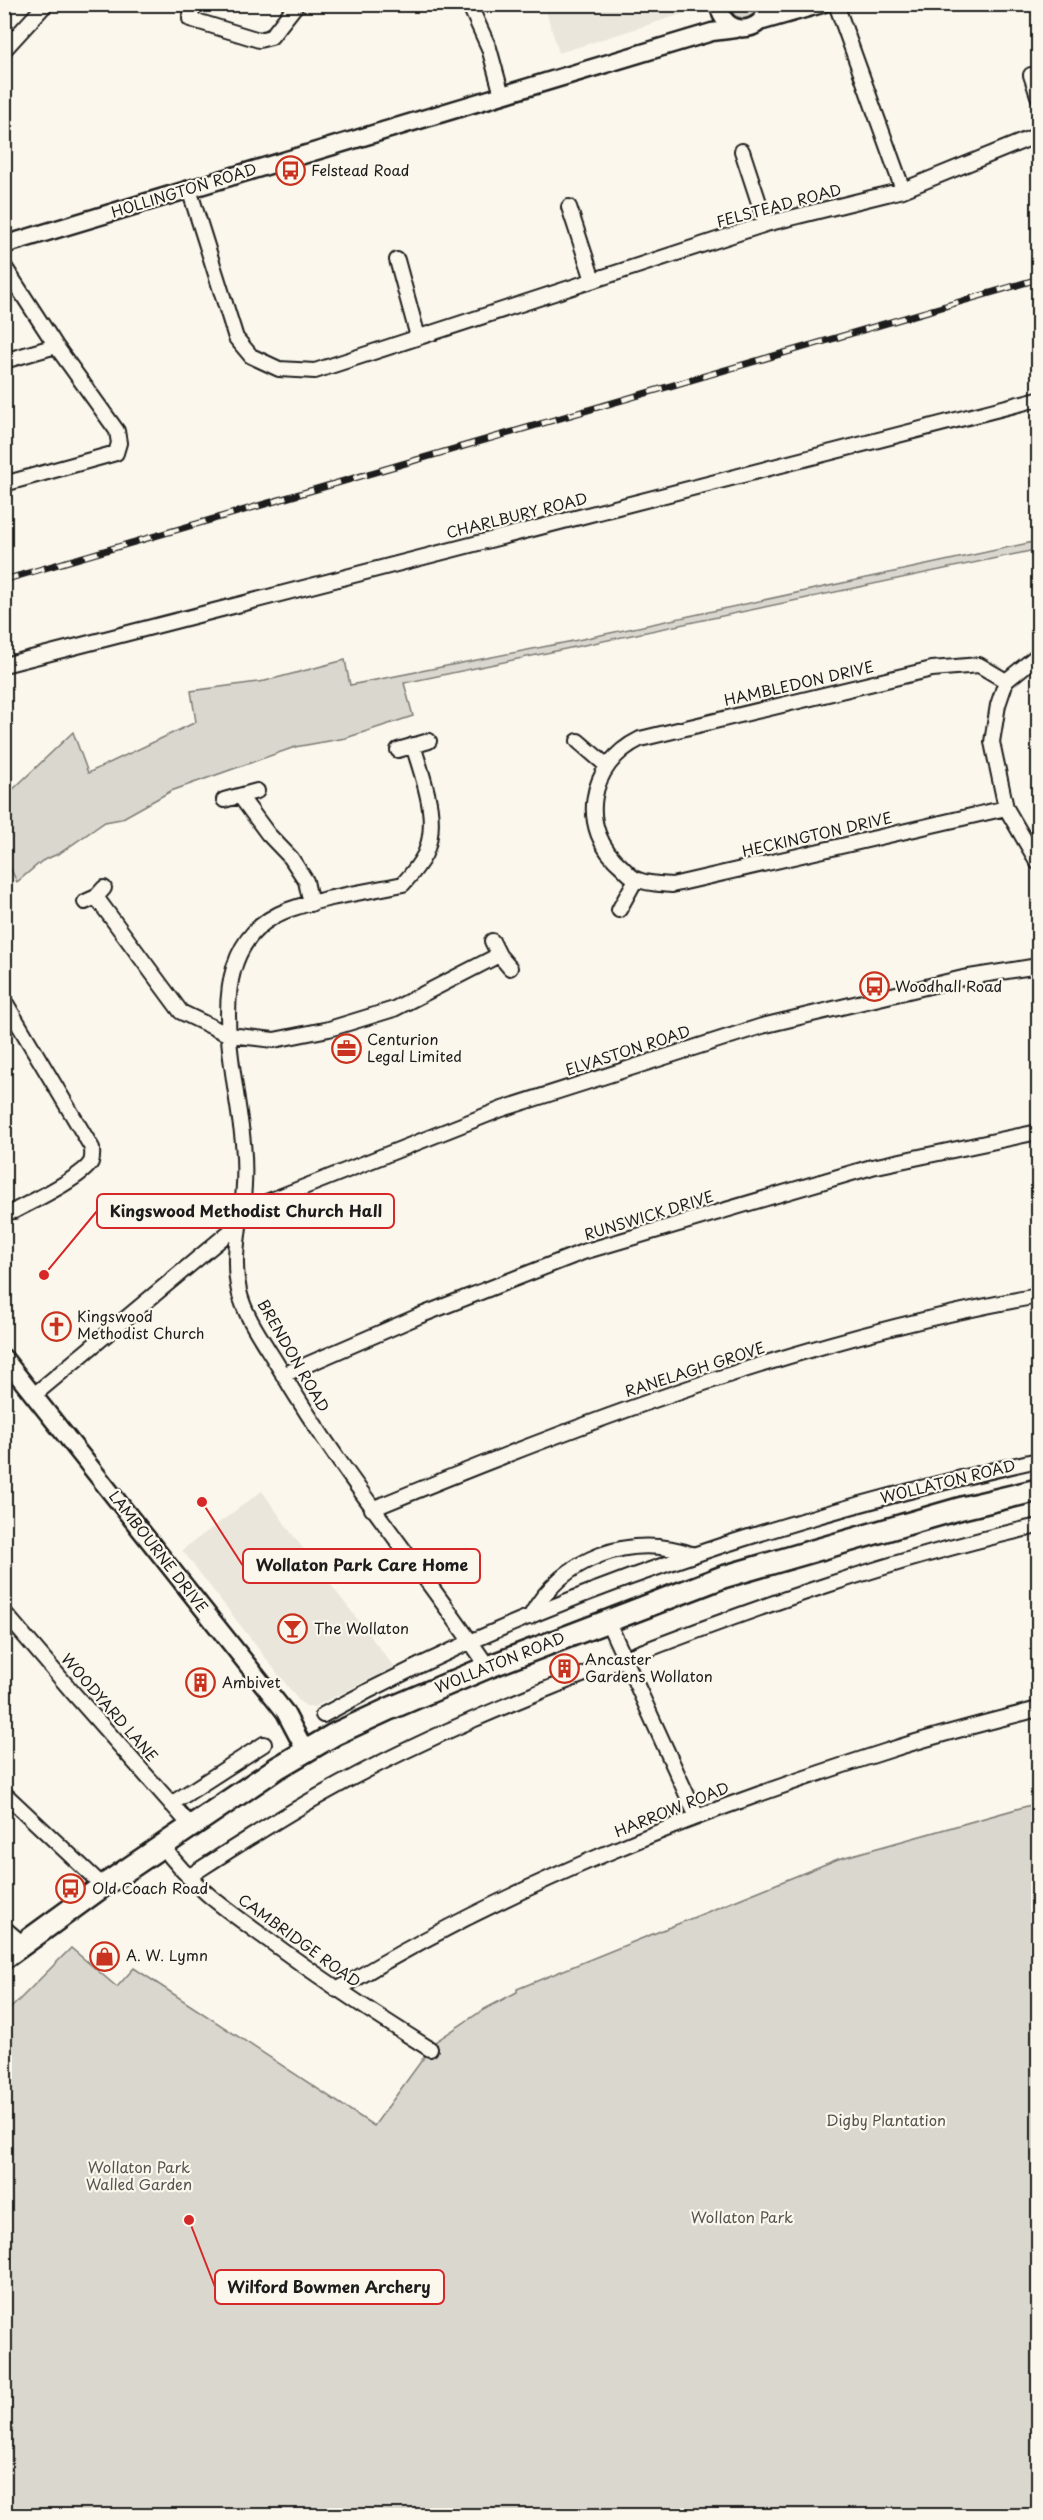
<svg xmlns="http://www.w3.org/2000/svg" width="1043" height="2520" font-family="'Playpen Sans',sans-serif">
  <style>
    .built { fill: #eae6dc }
    .green { fill: #dad7ce; stroke: #7b7a75; stroke-width: 1.5 }
    .lines { fill: none; stroke-linecap: round; stroke-linejoin: round }
    .minor-casing { stroke: #1c1c1c; stroke-width: 18 }
    .tertiary-casing { stroke: #1c1c1c; stroke-width: 21 }
    .primary-casing { stroke: #1c1c1c; stroke-width: 26 }
    .minor { stroke: #fbf7ec; stroke-width: 14 }
    .tertiary { stroke: #fbf7ec; stroke-width: 16 }
    .primary { stroke: #fbf7ec; stroke-width: 21 }
    .rail-casing { stroke: #1c1c1c; stroke-width: 7 }
    .rail { stroke: #fbf7ec; stroke-width: 4.5; stroke-dasharray: 14; stroke-linecap: butt }
    .labels { text-anchor: middle; stroke-width: 4.5; stroke-linejoin: round; paint-order: stroke }
    .poi-label { font-size: 15px; fill: #1c1c1c; stroke: #fbf7ec; text-anchor: start }
    .street-label { font-size: 15px; fill: #1c1c1c; stroke: #fbf7ec }
    .park-label { font-size: 15px; fill: #555451; stroke: #fbf7ec }
    .leader { fill: none; stroke: #d62828; stroke-width: 2 }
    .callout-dot { fill: #d62828; stroke: #fbf7ec; stroke-width: 2 }
    .callout { fill: #fbf7ec; stroke: #d62828; stroke-width: 2 }
    .callout-label { font-size: 16px; text-anchor: middle; font-weight: bold; fill: #1c1c1c }
  </style>
  <rect width="100%" height="100%" fill="#fbf7ec"/>
  <filter id="ink" filterUnits="userSpaceOnUse"><feTurbulence type="fractalNoise" baseFrequency=".0167" numOctaves="2"/><feDisplacementMap in="SourceGraphic" scale="12" xChannelSelector="R" yChannelSelector="G"/><feConvolveMatrix kernelMatrix="1 2 1 2 8 2 1 2 1" color-interpolation-filters="sRGB"/></filter>
  <g filter="url(#ink)">
    <!-- built -->
    <path class="built" d="M701,4v4l-142,45 -15,-48z
      M262,1491l30,43 102,133 -80,40 -8,-1 -7,-5 -117,-151z"/>
    <!-- green -->
    <path class="green" d="M728,5l30,-1v1l-4,9 -9,5 -10,-3z
      M1038,541v8l-3,1 -631,133 9,33 -67,22 -51,9 -124,44 -50,28 -16,3 -45,31 -18,8 -25,21 -12,-25v-60l68,-65 15,41 108,-51 -5,-31 74,-10 80,-21 5,25 223,-44z
      M1038,1803v712h-1033l-1,-500 67,-67 46,39 17,-19 240,158 61,-84 48,-32 34,-18v-3l321,-130z"/>
    <g class="lines">
      <defs>
        <path id="minor" d="M194,4l-4,15 69,21 12,-3 26,-33
          M469,4l20,44 13,47
          M836,4l67,186
          M4,50l42,-46
          M1031,75l7,21
          M742,151l24,73
          M189,189l47,149 15,18 28,13 36,2 451,-147 137,-34 135,-55
          M569,207l24,73
          M397,260l21,77
          M4,266l52,80 61,85 2,12 -3,10 -112,31
          M4,361l52,-15
          M4,665l1034,-266
          M1006,681l-8,24 -6,37 14,66 32,55
          M1006,681l32,-26
          M578,741l29,25
          M413,745c10,34 27,74 12,109 -5,10 -14,21 -22,30 -38,8 -78,13 -115,26 -86,32 -57,142 -48,210 5,30 6,63 1,93 -4,27 -8,51 -2,78 6,27 27,54 41,78 61,105 140,197 208,298
          M398,750l31,-9
          M240,796l28,38 23,24 15,23 5,23
          M224,800l33,-9
          M1006,808l-334,77c-11,-1 -26,-1 -36,-6 -5,-2 -10,-8 -14,-12 -45,-38 -34,-103 18,-128l292,-70 47,-4 27,16
          M96,897l85,115 48,23 45,5 55,-11 65,-20 105,-54
          M85,902l11,-5 8,-9
          M619,910l17,-31
          M492,941l7,14 11,13
          M4,1000l88,148c0,5 1,9 -1,14 -8,15 -60,40 -77,49l-10,2
          M241,1212l261,-103 260,-83 201,-48 75,-12
          M283,1375l136,-59 164,-64 289,-85 166,-35
          M34,1395l205,-171
          M372,1509c215,-89 436,-172 666,-213
          M4,1612l71,83 116,131
          M530,1617c32,-60 101,-85 164,-62
          M607,1620l90,197
          M323,1715c222,-122 469,-200 715,-255
          M4,1793l99,93
          M171,1804l93,-60
          M162,1845c28,40 66,66 105,94 53,39 107,75 163,110
          M188,1877c45,-29 91,-59 138,-85 94,-53 196,-94 297,-133 136,-53 273,-101 415,-133
          M4,1928l19,16
          M337,1990c172,-105 361,-179 553,-240 49,-16 99,-28 148,-41"/>
        <path id="tertiary" d="M719,4c2,33 46,32 49,0
          M763,21l59,-17
          M4,245l708,-213 24,-3
          M4,1358l281,354 20,38"/>
        <path id="primary" d="M4,1958l99,-72 174,-118 58,-34 54,-25 99,-42 235,-90 239,-69 76,-18"/>
      </defs>
      <!-- minor casing -->
      <use href="#minor" class="minor-casing"/>
      <!-- tertiary casing -->
      <use href="#tertiary" class="tertiary-casing"/>
      <!-- primary casing -->
      <use href="#primary" class="primary-casing"/>
      <!-- minor -->
      <use href="#minor" class="minor"/>
      <!-- tertiary -->
      <use href="#tertiary" class="tertiary"/>
      <!-- primary -->
      <use href="#primary" class="primary"/>
      <defs>
        <path id="rail" d="M4,580l1034,-301"/>
      </defs>
      <!-- rail casing -->
      <use href="#rail" class="rail-casing"/>
      <!-- rail -->
      <use href="#rail" class="rail"/>
    </g>
  </g>
  <!-- icons -->
  <defs>
    <symbol id="bus-ring" viewBox="-11 -11 22 22"><circle r="9.5" fill="#fbf7ec" stroke="#c8321e" stroke-width="1.5"/><path d="M-5-6H5V4H4V6H2V4H-2V6H-4V4H-5ZM-3.5-4V0h7V-4ZM-3.5 1.2v1.5H-2V1.2ZM2 1.2v1.5H3.5V1.2Z" fill="#c8321e"/></symbol>
    <symbol id="office-ring" viewBox="-11 -11 22 22"><circle r="9.5" fill="#fbf7ec" stroke="#c8321e" stroke-width="1.5"/><path d="M-6-3h4V-5.5h4V-3h4V5H-6ZM-1-4.5V-3h2v-1.5ZM-6 0V1H6V0Z" fill="#c8321e"/></symbol>
    <symbol id="church-ring" viewBox="-11 -11 22 22"><circle r="9.5" fill="#fbf7ec" stroke="#c8321e" stroke-width="1.5"/><path d="M-1.2-6h2.4v3.5h3.3v2.4h-3.3V6h-2.4V-.1h-3.3v-2.4h3.3Z" fill="#c8321e"/></symbol>
    <symbol id="bar-ring" viewBox="-11 -11 22 22"><circle r="9.5" fill="#fbf7ec" stroke="#c8321e" stroke-width="1.5"/><path d="M-6-5H6L.8 .8V4.5H3.5V6h-7V4.5H-.8V.8Z" fill="#c8321e"/></symbol>
    <symbol id="building-ring" viewBox="-11 -11 22 22"><circle r="9.5" fill="#fbf7ec" stroke="#c8321e" stroke-width="1.5"/><path d="M-4-6H4V6H1V3H-1V6H-4ZM-2.5-4.3h1.7v1.8h-1.7ZM.8-4.3h1.7v1.8H.8ZM-2.5-1h1.7V.8h-1.7ZM.8-1h1.7V.8H.8Z" fill="#c8321e"/></symbol>
    <symbol id="shop-ring" viewBox="-11 -11 22 22"><circle r="9.5" fill="#fbf7ec" stroke="#c8321e" stroke-width="1.5"/><path d="M-5-2.5h2.3a2.7 3.5 0 0 1 5.4 0H5L5.5 6h-11ZM-1.5-2.5h3a1.5 2.3 0 0 0-3 0Z" fill="#c8321e"/></symbol>
  </defs>
  <g fill-rule="evenodd">
    <use href="#bus-ring" x="274" y="154" width="33" height="33"/>
    <use href="#bus-ring" x="858" y="970" width="33" height="33"/>
    <use href="#office-ring" x="330" y="1032" width="33" height="33"/>
    <use href="#church-ring" x="40" y="1310" width="33" height="33"/>
    <use href="#bar-ring" x="276" y="1612" width="33" height="33"/>
    <use href="#building-ring" x="548" y="1652" width="33" height="33"/>
    <use href="#building-ring" x="184" y="1666" width="33" height="33"/>
    <use href="#bus-ring" x="54" y="1872" width="33" height="33"/>
    <use href="#shop-ring" x="88" y="1940" width="33" height="33"/>
  </g>
  <g class="labels">
    <!-- poi labels -->
    <g class="poi-label">
      <text x="311" y="176">Felstead Road</text>
      <text x="895" y="992">Woodhall Road</text>
      <text x="367" y="1045">Centurion<tspan x="367" dy="17">Legal Limited</tspan></text>
      <text x="77" y="1322">Kingswood<tspan x="77" dy="17">Methodist Church</tspan></text>
      <text x="314" y="1634">The Wollaton</text>
      <text x="585" y="1665">Ancaster<tspan x="585" dy="17">Gardens Wollaton</tspan></text>
      <text x="222" y="1688">Ambivet</text>
      <text x="92" y="1894">Old Coach Road</text>
      <text x="126" y="1961">A. W. Lymn</text>
    </g>
    <!-- street labels -->
    <g class="street-label">
      <text transform="translate(184 191) rotate(-17)" y="5">HOLLINGTON ROAD</text>
      <text transform="translate(779 206) rotate(-15)" y="5">FELSTEAD ROAD</text>
      <text transform="translate(517 516) rotate(-14)" y="5">CHARLBURY ROAD</text>
      <text transform="translate(799 684) rotate(-13)" y="5">HAMBLEDON DRIVE</text>
      <text transform="translate(817 835) rotate(-13)" y="5">HECKINGTON DRIVE</text>
      <text transform="translate(628 1051) rotate(-18)" y="5">ELVASTON ROAD</text>
      <text transform="translate(649 1216) rotate(-17)" y="5">RUNSWICK DRIVE</text>
      <text transform="translate(293 1356) rotate(60)" y="5">BRENDON ROAD</text>
      <text transform="translate(695 1370) rotate(-18)" y="5">RANELAGH GROVE</text>
      <text transform="translate(948 1482) rotate(-14)" y="5">WOLLATON ROAD</text>
      <text transform="translate(158 1552) rotate(52)" y="5">LAMBOURNE DRIVE</text>
      <text transform="translate(500 1663) rotate(-22)" y="5">WOLLATON ROAD</text>
      <text transform="translate(109 1708) rotate(49)" y="5">WOODYARD LANE</text>
      <text transform="translate(672 1810) rotate(-22)" y="5">HARROW ROAD</text>
      <text transform="translate(299 1941) rotate(36)" y="5">CAMBRIDGE ROAD</text>
    </g>
    <!-- park labels -->
    <g class="park-label">
      <text x="886" y="2126">Digby Plantation</text>
      <text x="139" y="2173">Wollaton Park<tspan x="139" dy="17">Walled Garden</tspan></text>
      <text x="742" y="2223">Wollaton Park</text>
    </g>
  </g>
  <!-- callouts -->
  <path class="leader" d="M44 1275L97 1211M202 1502L243 1566M189 2220L215 2287"/>
  <g class="callout-dot">
    <circle cx="44" cy="1275" r="6"/>
    <circle cx="202" cy="1502" r="6"/>
    <circle cx="189" cy="2220" r="6"/>
  </g>
  <g class="callout">
    <rect x="97" y="1194" width="297" height="34" rx="6"/>
    <rect x="243" y="1549" width="237" height="34" rx="6"/>
    <rect x="215" y="2270" width="229" height="34" rx="6"/>
  </g>
  <g class="callout-label">
    <text x="246" y="1217">Kingswood Methodist Church Hall</text>
    <text x="362" y="1571">Wollaton Park Care Home</text>
    <text x="329" y="2293">Wilford Bowmen Archery</text>
  </g>
  <!-- margin -->
  <rect width="1043" height="2520" fill="none" stroke="#fbf7ec" stroke-width="24"/>
  <rect x="12" y="12" width="1019" height="2496" fill="none" stroke="#1c1c1c" stroke-width="2" filter="url(#ink)"/>
</svg>
